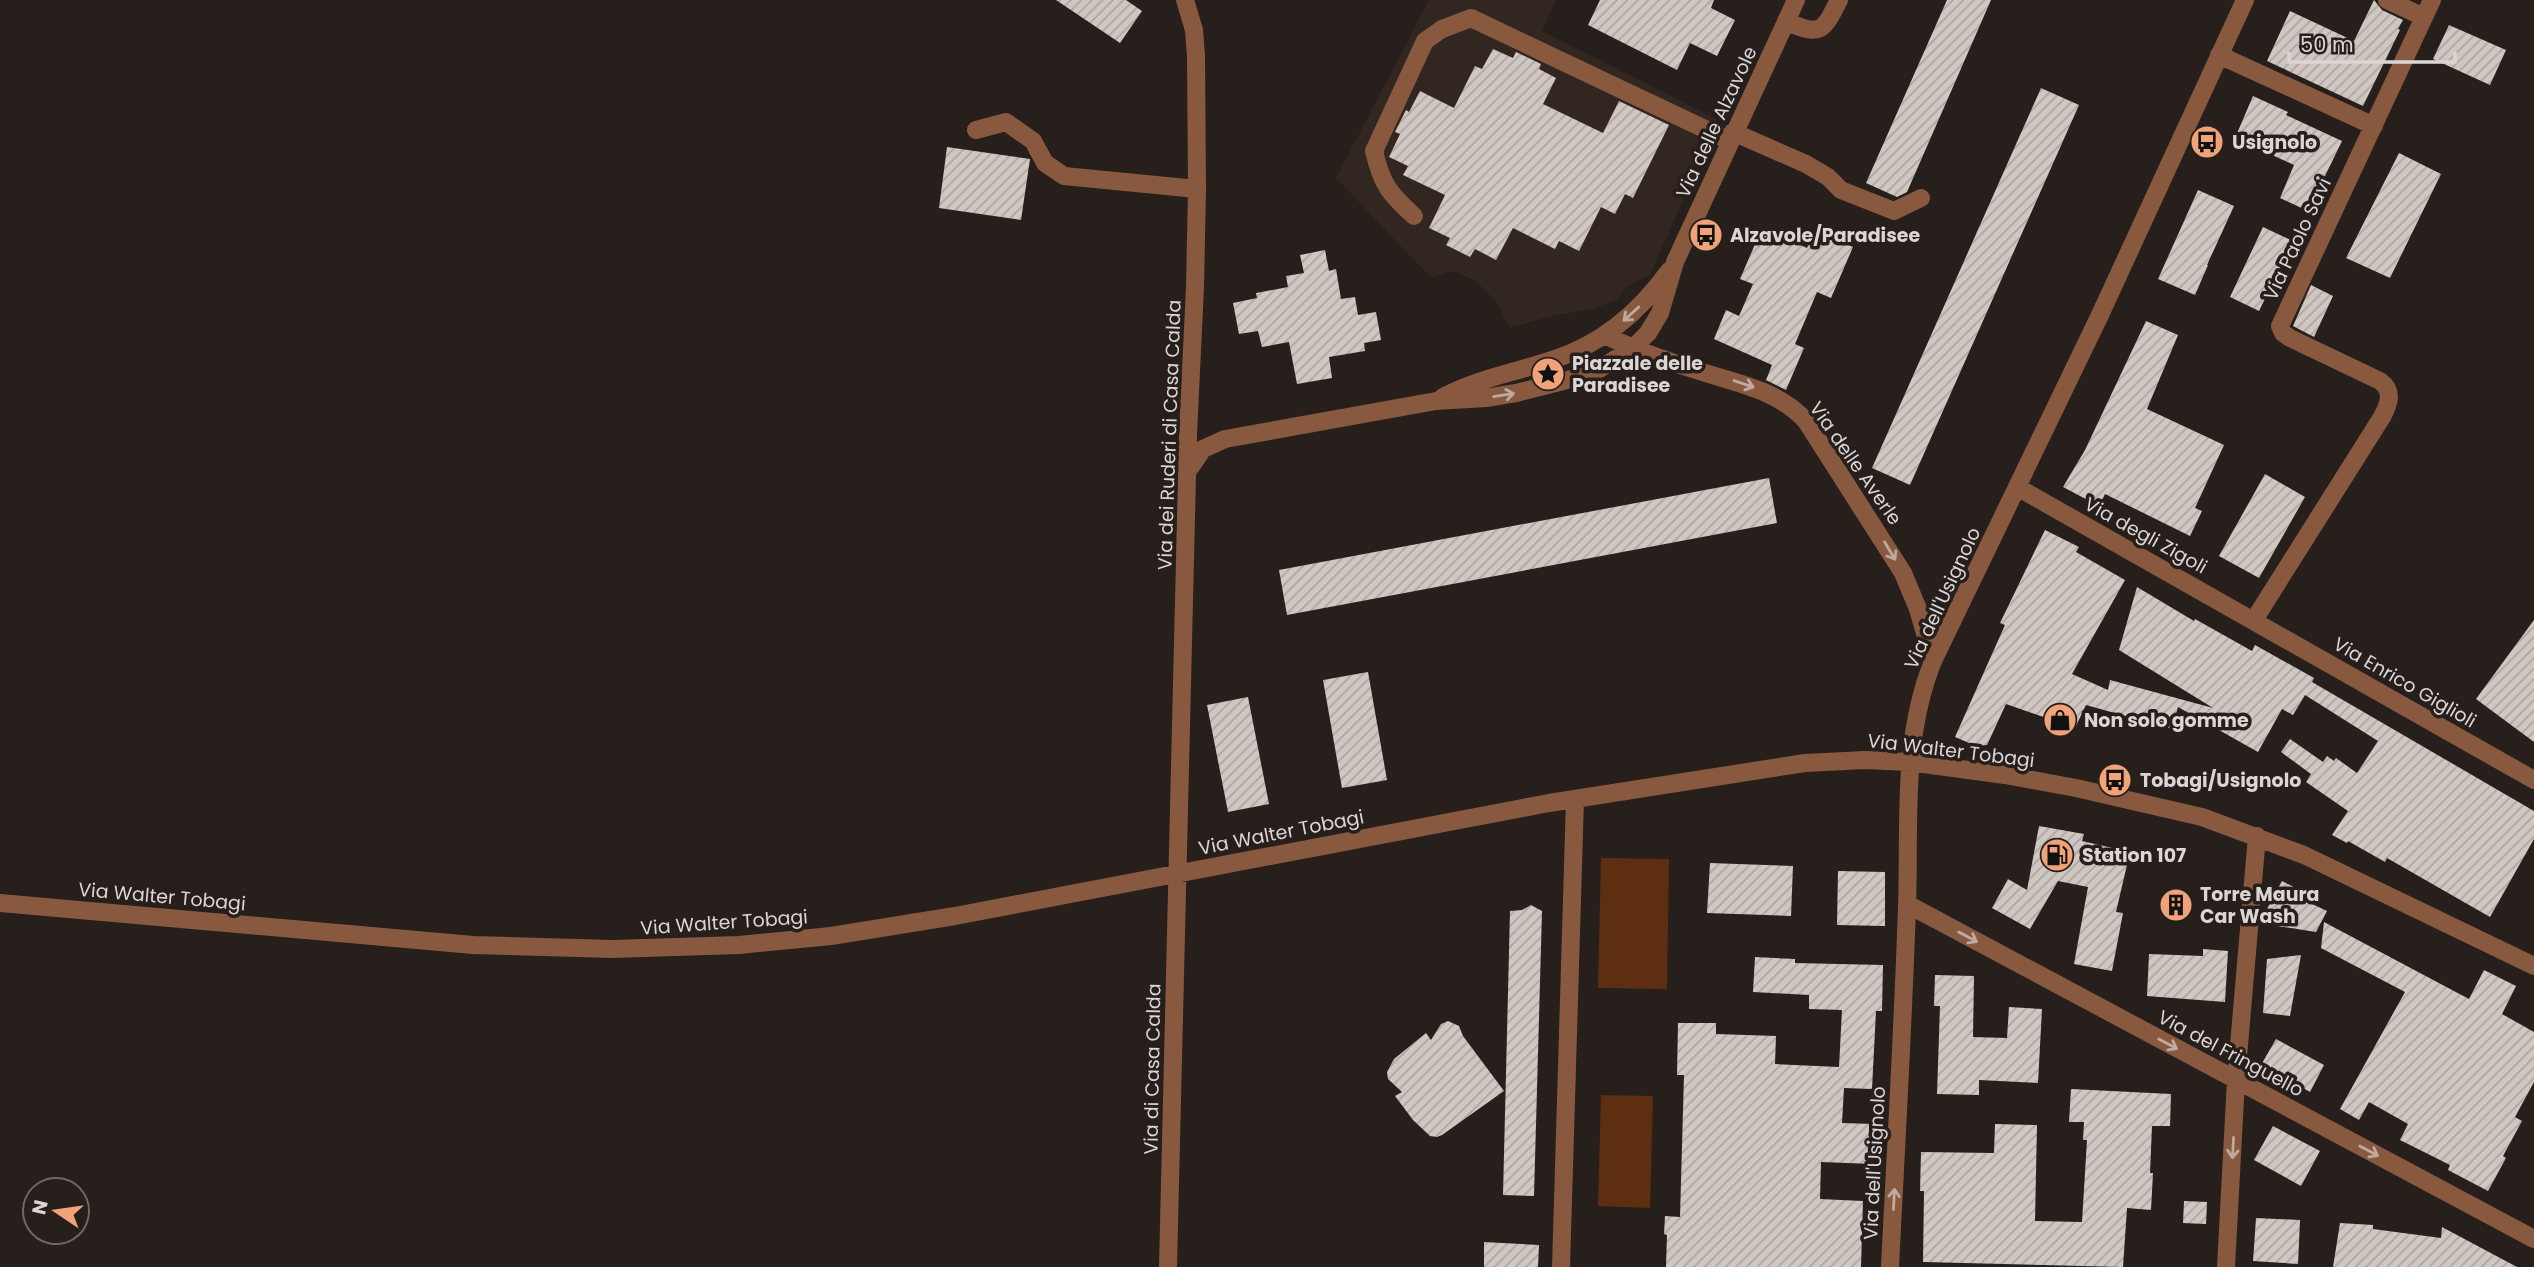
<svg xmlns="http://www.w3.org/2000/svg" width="2534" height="1267" font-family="Poppins,sans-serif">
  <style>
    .built { fill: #322620 }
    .park { fill: #5e2e11 }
    .building { fill: url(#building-hatch) }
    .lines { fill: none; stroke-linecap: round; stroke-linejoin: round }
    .minor { stroke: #89593f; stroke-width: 18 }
    .oneway { stroke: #beaaa0 }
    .labels { text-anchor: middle; stroke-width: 7; stroke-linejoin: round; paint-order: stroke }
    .street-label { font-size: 19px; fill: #dbd6d4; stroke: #261f1c }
    .poi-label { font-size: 19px; font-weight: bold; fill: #dbd6d4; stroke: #261f1c; text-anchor: start }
  </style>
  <defs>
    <pattern id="building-hatch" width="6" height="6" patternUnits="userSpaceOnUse" patternTransform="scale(1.75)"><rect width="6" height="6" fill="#d0c7c3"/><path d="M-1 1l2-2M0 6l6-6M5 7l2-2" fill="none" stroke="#aca5a2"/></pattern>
  </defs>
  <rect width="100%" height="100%" fill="#261f1c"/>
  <!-- built -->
  <path class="built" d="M1429,0h127l-14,31 176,89 -68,155 -22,11 -12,14 -24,9 -40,7 -42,12 -15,-28 -19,-19 -23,-10 -22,7 -95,-100z"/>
  <!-- park -->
  <path class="park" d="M1601,858l68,1 -2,130 -69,-1z
    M1601,1095l52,1 -3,112 -52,-2z"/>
  <!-- building -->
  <path class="building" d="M1056,0h70l16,11 -22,32z
    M1600,0h114l-3,8 24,12 -18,36 -27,-13 -13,27 -89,-45z
    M1947,0h44l-84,192 -10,5 -31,-14z
    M2374,0l8,10 21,10 -5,9 2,1 -37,76 -96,-45 23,-50 64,30z
    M2449,25l57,25 -16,35 -57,-26z
    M1493,49l20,9 3,-6 25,12 -2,5 17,9 -13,26 60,29 16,-32 50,24 -36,73 -8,-4 -10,20 -14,-7 -22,44 -20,-10 -4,8 -42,-21 -17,32 -21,-11 -5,8 -24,-12 4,-7 -21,-10 16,-33 -42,-20 5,-9 -19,-9 11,-23 -5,-2 11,-22 3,2 11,-21 34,17 21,-42 7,3z
    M2041,88l38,17 -169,380 -38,-17z
    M2253,96l35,16 -2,3 56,26 -34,70 -28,-13 14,-33 -59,-27z
    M947,147l83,12 -9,61 -82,-12z
    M2399,153l42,21 -51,104 -44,-20z
    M2198,190l36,16 -27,59h1l-13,30 -37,-16z
    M2263,227l30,14 -34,70 -29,-14z
    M1762,228l45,20 8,-18 38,17 -22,51 -14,-6 -22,52 9,4 -18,42 -20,-10 6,-15 -58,-26 12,-29 13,6 14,-32 -13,-5z
    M1325,250l4,21 7,-2 5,30 14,-2 3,18 18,-3 5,28 -17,3 1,8 -36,6 3,21 -35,6 -8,-42 -27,5 -4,-16 -19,3 -6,-31 24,-5 -1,-5 32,-6 -2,-11 18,-3 -4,-18z
    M2311,285l22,11 -19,41 -21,-11z
    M2146,321l32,14 -31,74 77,36 -29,63 7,3 -12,25 -85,-42 -6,12 -36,-19 22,-37z
    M2265,474l40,23 -46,81 -40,-22z
    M1769,478l8,45 -490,92 -8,-45z
    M2045,530l34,17 -3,5 49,28 -53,94 36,16 2,-10 103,28 -94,-58 18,-63 57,34 1,-2 57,32 3,-6 59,33 -2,4 222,129v28l-44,78 -103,-59 -2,4 -37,-21 -1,2 -15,-8 16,-24 -42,-29 5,-8 -30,-22 9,-13 33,23 4,-6 7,5 2,-3 21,15 21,-32 -73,-46 -12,20 -11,-6 -24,43 -80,-45 -6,22 -86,-24 -11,23 -69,-24 -19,41 -11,1 -21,-9 50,-112 -5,-2z
    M2534,620v122l-58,-43z
    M1368,672l19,108 -45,8 -19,-108z
    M1248,697l21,107 -41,8 -21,-107z
    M2039,826l45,8 -2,7 48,11 -14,60 7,1 -11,58 -38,-7 14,-77 -30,-6 -28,48 -38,-21 16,-29 19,11z
    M1710,863l83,3 -2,50 -84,-3z
    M1838,871l47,1v54l-48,-1z
    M2282,881l31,16 -3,6 17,8 -11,21 -45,-7 6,-10 -10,-6z
    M1531,905l11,6 -8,285 -31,-1 7,-284 12,-1z
    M2324,922l145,77 15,-29 32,16 -14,28 32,18v50l-19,35 7,4 -19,35 3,2 -18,33 -40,-21 2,-5 -50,-25 8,-16 -39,-22 -10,18 -19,-11 65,-117 -84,-44z
    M2203,949l25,2 -3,51 -78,-6 2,-42 54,2z
    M2301,955l-11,61 -27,-3 4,-54z
    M1755,957l40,2v4l88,2 -1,46h-6l-4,78 -28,-1 -2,35 32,1 -1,40 -52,-2 -1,37 43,2 -2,66h-195l1,-32 -3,-1 1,-18 15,1 4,-142h-7l1,-52h38v11l60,2 -1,28 64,3 3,-57 -33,-1v-14l-56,-3z
    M1935,975l39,1 -1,61 34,1 2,-31 33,2 -4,74 -59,-3v15l-42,-1 3,-88h-6z
    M1448,1021l11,5 4,10 41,55 -62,44 -5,2 -7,-1 -17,-16 -18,-24 7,-4 -14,-13 -1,-7 7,-13 32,-26 5,7 10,-16z
    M2276,1039l48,26 -14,27 -49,-27z
    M2071,1089l100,5 -1,32h-18l-2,47h3l-2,37 -24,-2 -4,59 -200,-5 1,-71h-4l1,-39 73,1 1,-29 42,1 -2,96 47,1 5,-82h-4l1,-18h-15z
    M2273,1126l47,25 -19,35 -47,-26z
    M2184,1201l23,1 -1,22 -23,-1z
    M2256,1218l44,2 -2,44 -45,-3z
    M2340,1223l33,2v4l68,9 1,-11 75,40h-184z
    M1484,1242l55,3 -1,22h-54z"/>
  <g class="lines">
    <!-- minor -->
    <path class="minor" d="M2387,0l37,17
      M1786,21c34,16 37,11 53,-21
      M2219,55l155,71
      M976,130l30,-8 27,19 12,22 19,13 133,13
      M1733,132l73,32 22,13 13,13 53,21 27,-13
      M1414,216c-25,-23 -32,-31 -40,-65l51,-110 17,-12 29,-11 259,123
      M1605,335c29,15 59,25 91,35 39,13 81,19 110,51l97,152 15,36 15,52
      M1443,397c36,-19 74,-25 112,-38 49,-16 85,-48 114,-88
      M1187,472l16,-23 22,-10 211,-38 50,-3 30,-5 75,-19 41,-25 16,-16 12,-20 15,-51 121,-262
      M2017,487l517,293
      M2254,620l128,-203c7,-13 12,-26 -2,-36l-90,-43 -7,-5 -3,-7 152,-326
      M0,903l473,42 139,4 127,-4 92,-9 124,-20 594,-113 256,-40 60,-3 44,2 96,13 71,13 126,29 102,38 230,111
      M1907,904l627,335
      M1168,1267l20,-833 7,-147 2,-98 -1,-133 -2,-26 -9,-30
      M1561,1267l14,-468
      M1890,1267c6,-120 13,-240 17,-360 3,-83 -6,-166 26,-246l167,-346 145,-315
      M2226,1267l10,-187 21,-244"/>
  </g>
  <!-- one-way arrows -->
  <defs><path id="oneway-shaft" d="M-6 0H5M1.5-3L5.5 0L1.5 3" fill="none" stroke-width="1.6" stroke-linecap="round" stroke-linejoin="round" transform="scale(1.75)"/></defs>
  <g class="oneway">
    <use href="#oneway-shaft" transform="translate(1631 314) rotate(138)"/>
    <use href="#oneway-shaft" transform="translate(1744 384) rotate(19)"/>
    <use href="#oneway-shaft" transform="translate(1504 395) rotate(-9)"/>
    <use href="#oneway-shaft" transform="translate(1890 551) rotate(59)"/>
    <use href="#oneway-shaft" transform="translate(1968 937) rotate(28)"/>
    <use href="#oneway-shaft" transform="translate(2168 1044) rotate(28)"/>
    <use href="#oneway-shaft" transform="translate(2233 1148) rotate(93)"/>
    <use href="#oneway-shaft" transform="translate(2369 1151) rotate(28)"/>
    <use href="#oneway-shaft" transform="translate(1894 1199) rotate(-87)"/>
  </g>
  <!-- icons -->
  <defs>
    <symbol id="bus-disc" viewBox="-11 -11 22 22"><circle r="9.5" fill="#f0a279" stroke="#261f1c"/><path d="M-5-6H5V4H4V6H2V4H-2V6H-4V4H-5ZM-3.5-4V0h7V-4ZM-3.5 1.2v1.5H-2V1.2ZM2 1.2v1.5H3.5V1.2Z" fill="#111"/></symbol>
    <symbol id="sight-disc" viewBox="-11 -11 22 22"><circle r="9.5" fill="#f0a279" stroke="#261f1c"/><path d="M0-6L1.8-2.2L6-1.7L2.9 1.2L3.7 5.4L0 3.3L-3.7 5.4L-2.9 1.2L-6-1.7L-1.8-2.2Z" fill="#111"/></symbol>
    <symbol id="shop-disc" viewBox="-11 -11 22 22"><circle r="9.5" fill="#f0a279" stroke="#261f1c"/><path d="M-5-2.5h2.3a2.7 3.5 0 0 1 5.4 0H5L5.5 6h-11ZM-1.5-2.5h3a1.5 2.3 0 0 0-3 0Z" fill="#111"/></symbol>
    <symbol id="fuel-disc" viewBox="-11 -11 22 22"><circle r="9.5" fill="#f0a279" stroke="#261f1c"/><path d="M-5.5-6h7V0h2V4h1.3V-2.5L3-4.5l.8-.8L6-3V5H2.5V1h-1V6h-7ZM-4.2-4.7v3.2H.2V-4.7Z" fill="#111"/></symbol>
    <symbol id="building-disc" viewBox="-11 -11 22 22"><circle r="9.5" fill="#f0a279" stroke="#261f1c"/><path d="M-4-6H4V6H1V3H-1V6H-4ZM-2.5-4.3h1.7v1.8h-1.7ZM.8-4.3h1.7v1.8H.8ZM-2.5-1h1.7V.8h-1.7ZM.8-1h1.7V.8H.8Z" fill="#111"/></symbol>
  </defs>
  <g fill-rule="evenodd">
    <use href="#bus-disc" x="2188" y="123" width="38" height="38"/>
    <use href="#bus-disc" x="1687" y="216" width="38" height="38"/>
    <use href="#sight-disc" x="1529" y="355" width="38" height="38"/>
    <use href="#shop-disc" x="2041" y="701" width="38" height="38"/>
    <use href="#bus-disc" x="2096" y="761" width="38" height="38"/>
    <use href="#fuel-disc" x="2038" y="836" width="38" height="38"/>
    <use href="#building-disc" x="2157" y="886" width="38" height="38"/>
  </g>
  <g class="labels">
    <!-- street labels -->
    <g class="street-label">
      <text transform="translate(1716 122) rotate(-65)" y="7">Via delle Alzavole</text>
      <text transform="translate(2297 239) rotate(-65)" y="7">Via Paolo Savi</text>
      <text transform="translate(1169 435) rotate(-88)" y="7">Via dei Ruderi di Casa Calda</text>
      <text transform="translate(1856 463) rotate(55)" y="7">Via delle Averle</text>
      <text transform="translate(2146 535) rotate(29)" y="7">Via degli Zigoli</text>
      <text transform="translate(1942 598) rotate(-65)" y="7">Via dell'Usignolo</text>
      <text transform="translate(2405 682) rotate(30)" y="7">Via Enrico Giglioli</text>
      <text transform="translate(1951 750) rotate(7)" y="7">Via Walter Tobagi</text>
      <text transform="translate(1281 832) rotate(-11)" y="7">Via Walter Tobagi</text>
      <text transform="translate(162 896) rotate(5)" y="7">Via Walter Tobagi</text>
      <text transform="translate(724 922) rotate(-4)" y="7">Via Walter Tobagi</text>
      <text transform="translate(2231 1053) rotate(28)" y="7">Via del Fringuello</text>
      <text transform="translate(1152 1069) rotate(-89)" y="7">Via di Casa Calda</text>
      <text transform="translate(1874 1163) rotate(-87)" y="7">Via dell'Usignolo</text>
    </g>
    <!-- poi labels -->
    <g class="poi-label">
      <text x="2232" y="149">Usignolo</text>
      <text x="1730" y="242">Alzavole/Paradisee</text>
      <text x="1572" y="370">Piazzale delle<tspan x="1572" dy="22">Paradisee</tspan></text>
      <text x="2084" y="727">Non solo gomme</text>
      <text x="2140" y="787">Tobagi/Usignolo</text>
      <text x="2082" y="862">Station 107</text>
      <text x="2200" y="901">Torre Maura<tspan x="2200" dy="22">Car Wash</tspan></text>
    </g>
  </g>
  <!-- north arrow -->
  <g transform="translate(56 1211) rotate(283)"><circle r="33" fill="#261f1c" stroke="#6e6866" stroke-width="2"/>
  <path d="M0-5L12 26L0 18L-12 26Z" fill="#f0a279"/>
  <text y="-10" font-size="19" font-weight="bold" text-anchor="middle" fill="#dbd6d4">N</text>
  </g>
  <!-- scale -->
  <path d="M2289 52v10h166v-10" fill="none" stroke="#dbd6d4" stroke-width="3.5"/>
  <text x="2300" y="52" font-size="21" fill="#dbd6d4" stroke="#261f1c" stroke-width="5" paint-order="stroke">50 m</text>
</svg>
